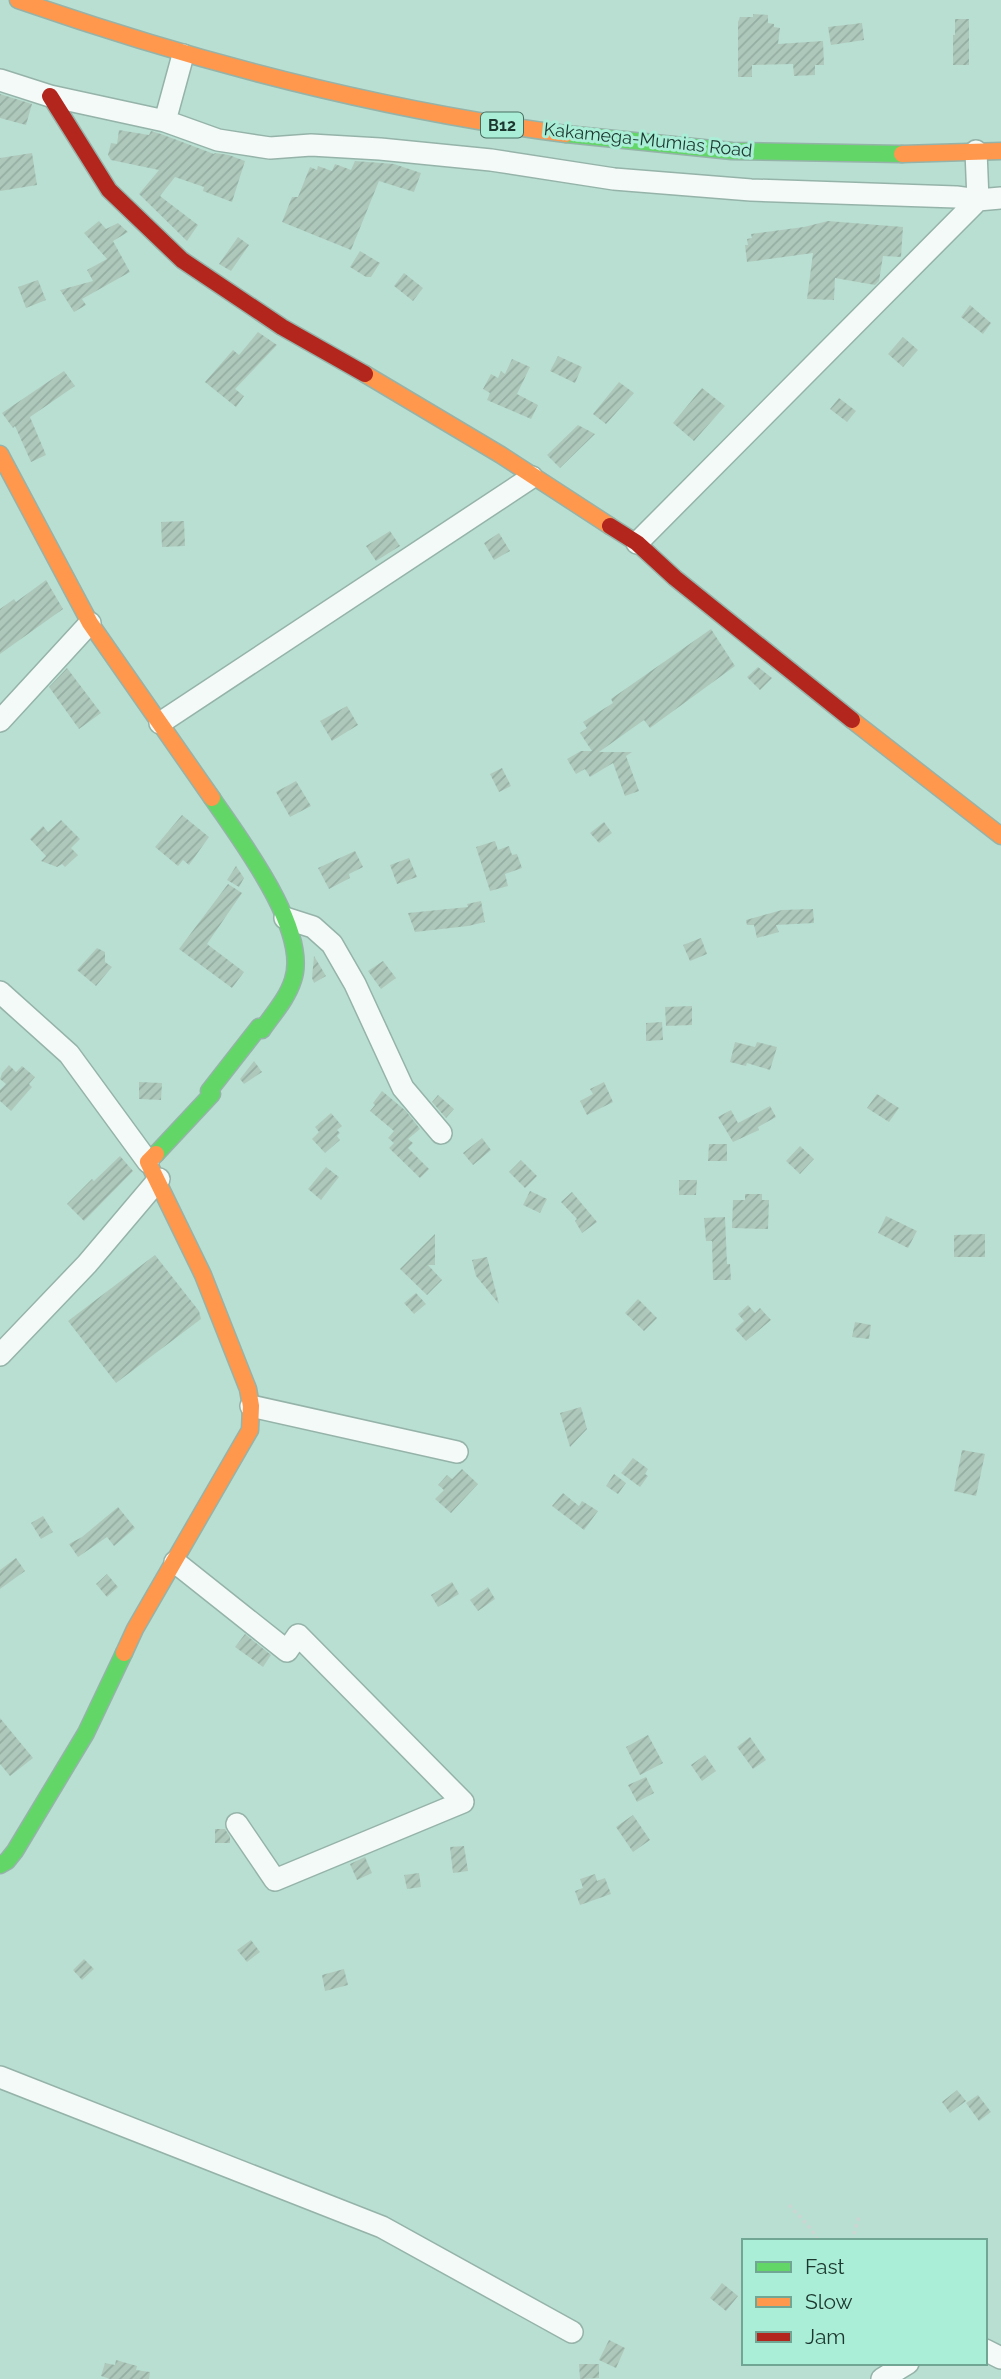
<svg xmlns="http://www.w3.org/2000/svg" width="1001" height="2379" font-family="Raleway,sans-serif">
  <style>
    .building { fill: url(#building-hatch) }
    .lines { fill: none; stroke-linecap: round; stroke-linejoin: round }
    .street-casing { stroke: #95b3a9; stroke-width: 24 }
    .fast-casing { stroke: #95b3a9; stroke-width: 19 }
    .slow-casing { stroke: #95b3a9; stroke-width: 19 }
    .jam-casing { stroke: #95b3a9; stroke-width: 19 }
    .path { stroke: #cbd6d2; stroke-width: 3.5; stroke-dasharray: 3.5 3.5; stroke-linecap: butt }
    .street { stroke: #f4faf8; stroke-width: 21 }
    .fast { stroke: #63d668; stroke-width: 16 }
    .slow { stroke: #ff974d; stroke-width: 16 }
    .jam { stroke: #b3261e; stroke-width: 16 }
    .labels { text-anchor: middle; stroke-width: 6; stroke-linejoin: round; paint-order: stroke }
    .shield { fill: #aaeed7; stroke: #476e61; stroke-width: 2 }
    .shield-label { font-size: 16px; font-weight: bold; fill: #1c372f }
    .street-label { font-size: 18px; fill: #1c372f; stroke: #aaeed7 }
  </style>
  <defs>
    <pattern id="building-hatch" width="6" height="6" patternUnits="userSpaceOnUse" patternTransform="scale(1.75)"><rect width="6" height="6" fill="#aec9bc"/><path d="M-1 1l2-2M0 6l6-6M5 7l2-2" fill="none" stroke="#95ada2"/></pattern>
  </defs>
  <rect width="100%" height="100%" fill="#b9dfd2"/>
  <!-- building -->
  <path class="building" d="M753,14l15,1v8l6,1v3l6,1 -2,16 45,-3 1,24h-9v10l-21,1 -1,-12 -41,1v12h-14v-55l2,-5h13z
    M955,19h14v46h-16v-30h2z
    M862,23l2,17 -33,5 -3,-18z
    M0,94l32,10 -6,21 -26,-7z
    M119,130l30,5 2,-4 10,3 53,20 1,-1 14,2 16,6 -13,41 -29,-11 1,-4 -29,-10 -15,19 38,29 -11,16 -48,-47 20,-24 -48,-10 -3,-5 3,-12 6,1z
    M32,153l5,32 -37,6v-33z
    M355,161l39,3 27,9 -7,19 -35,-11 -28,69 -69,-28 10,-25h6l12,-30 7,3 1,-4 14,5 3,-7 16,6z
    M99,221l7,8 12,-6 10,9 -15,9 17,31 -48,27 4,6 -12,7 -14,-22 33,-9 -6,-11 20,-11 -23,-26z
    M828,221l75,6 -2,30 -18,-1 -4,25 -4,4 -40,-7 -1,22 -27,-1 6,-46 -66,9 -2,-17h3l-1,-6 5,-1 -1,-4 53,-7z
    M238,237l11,8 -18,26 -12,-7z
    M360,251l20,12 -9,14h-5l-16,-10z
    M404,273l19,15 -10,13 -19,-15z
    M38,280l8,20 -20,8 -8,-21z
    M970,305l21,18 -8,11 -22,-17z
    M258,332l19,13 -42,44 9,7 -8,11 -31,-25 28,-32 6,5z
    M903,337l15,13 -15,17 -15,-13z
    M558,356l24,11 -7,16 -25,-12z
    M512,359l18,8 -13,27 21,11 -7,14 -44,-19 3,-7 -7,-4 8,-15 7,4 3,-7 4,3z
    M64,371l11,15 -45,31 16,38 -15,7 -16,-36 -2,2 -11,-15z
    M619,382l15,11 -28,31 -13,-10z
    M702,388l23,18 -31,35 -21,-18z
    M839,398l17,13 -9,11 -17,-13z
    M578,425l17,9 -35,34 -13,-13z
    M184,521l1,25 -23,1 -1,-25z
    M390,531l10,15 -24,15 -10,-15z
    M499,533l11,18 -16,9 -10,-17z
    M46,580l17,29 -63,45v-45l14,-10 2,3z
    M711,629l24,37 -85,62 -6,-8 -45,32h33l-6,4 13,35 -14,5 -12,-33 -23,14 -5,-8 -9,5 -9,-15 14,-8h11l-12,-18 7,-5 -4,-6 30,-19 -2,-4z
    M758,667l14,11 -12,12 -13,-13z
    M67,668l34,45 -22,16 -30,-42z
    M347,706l11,19 -26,16 -12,-20z
    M502,768l9,18 -12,6 -9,-18z
    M296,781l15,25 -21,11 -14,-25z
    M182,815l27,22 -20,28 -6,-5 -5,6 -23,-19z
    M61,820l19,19 -9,9 7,7 -13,12 -3,-3 -5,3 -16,-6 5,-5 -16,-17 13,-13 5,6z
    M604,822l8,11 -13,10 -9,-10z
    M495,841l3,9 11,-4 3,9 5,-1 5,14 -17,6 3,12 -18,5 -14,-44z
    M355,851l8,16 -14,7 1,4 -21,11 -11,-21z
    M409,858l8,19 -20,7 -7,-19z
    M236,866l8,12 -5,9 -12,-7z
    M228,884l14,9 -35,51 37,28 -12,16 -53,-39z
    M481,901l4,21 -17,4 -53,6 -7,-19 60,-6 -1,-3z
    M813,909l1,14 -38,2 3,7 -22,6 -3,-13h-7l-1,-5 36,-10z
    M701,938l6,16 -17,7 -7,-16z
    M97,948l8,4v10l7,5 -16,19 -19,-16z
    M314,956l12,20 -12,7 -2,-5z
    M383,961l13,17 -15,11 -13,-18z
    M692,1006v19l-26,1 -1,-19z
    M662,1022l1,18 -17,1v-18z
    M735,1042l20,5 2,-5 20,5 -7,23 -23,-7 -1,3 -16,-4z
    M254,1061l8,11 -18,12 -4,-5z
    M9,1065l7,7 6,-6 13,11 -6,7 3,3 -21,24 -11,-10v-11l6,-6 -6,-5 2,-6z
    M139,1082l23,1 -1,17 -22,-1z
    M604,1082l9,20 -26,13 -7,-14 13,-7 -3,-5z
    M382,1091l24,20 14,18 -12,10 5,4 -5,5 21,21 -9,9 -31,-30 5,-5 -6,-5 6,-7 -24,-20 5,-6 -2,-2z
    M877,1094l22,14 -10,14 -22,-14z
    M438,1095l16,14 -8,9 -14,-16z
    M770,1106l6,11 -18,10 1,3 -26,12 -15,-25 13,-7 7,13z
    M331,1113l11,13 -5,4 3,3 -3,3 3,4 -15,13 -13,-14 7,-7 -4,-5z
    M482,1138l9,12 -18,15 -10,-12z
    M709,1144h18v17h-19z
    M800,1146l14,13 -14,15 -14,-13z
    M120,1156l13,15 -49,50 -17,-17 25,-25 2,2z
    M521,1160l16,16 -12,12 -16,-16z
    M326,1167l13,10 -18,23 -13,-11z
    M679,1180h18l-1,15h-17z
    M530,1191l17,8 -7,14 -17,-8z
    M572,1192l25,30 -15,11 -7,-12 2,-2 -16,-17z
    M745,1194h17v6h7l-1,29 -36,-1 1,-28h12z
    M886,1216l31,15 -9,17 -30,-15z
    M725,1217l2,47h3l1,16h-18l-1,-39h-6l-2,-23z
    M435,1234v31h-7l14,15 -15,15 -27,-26z
    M985,1234v23h-31v-22z
    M155,1255l44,56 2,8 -85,64 -48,-62z
    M487,1257l12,47 -23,-28 -4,-16z
    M416,1293l10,11 -12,10 -10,-11z
    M638,1299l19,19 -13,13 -19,-18z
    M748,1305l7,8 5,-5 11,12 -25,21 -11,-12 9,-8 -6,-7z
    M855,1322l16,3 -2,14 -17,-2z
    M581,1407l6,22 -17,18 -10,-34z
    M962,1450l23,4 -9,42 -22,-5z
    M633,1458l15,11 -3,5 3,2 -8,11 -19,-14z
    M462,1469l16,15 -27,29 -16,-14 9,-9 -6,-5 9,-10 5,4z
    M614,1474l12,9 -8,11 -12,-8z
    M563,1493l16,13 3,-5 16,10 -14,19 -32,-24z
    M118,1507l17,21 -21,18 -7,-9 -29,20 -9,-13 13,-7z
    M43,1516l10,16 -12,7 -10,-16z
    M16,1558l9,13 -25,18v-19z
    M107,1574l11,13 -11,10 -11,-13z
    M452,1582l7,12 -21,13 -7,-12z
    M488,1587l7,12 -17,12 -8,-11z
    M245,1634l26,21 -8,12 -28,-20z
    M0,1718l33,40 -23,18 -10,-12z
    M648,1735l15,28 -23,12 -14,-28z
    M750,1737l16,23 -13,9 -16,-22z
    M705,1755l11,16 -14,10 -11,-16z
    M646,1777l8,16 -17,9 -9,-17z
    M633,1815l17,25 -17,12 -17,-25z
    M215,1829h10l5,8v6h-15z
    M464,1846l4,25 -15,2 -3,-26z
    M365,1857l7,16 -15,7 -7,-16z
    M419,1873l2,14 -14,2 -3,-14z
    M595,1874l2,7 8,-3 6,16 -31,11 -5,-14 8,-3 -3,-9z
    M251,1940l9,12 -13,10 -10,-12z
    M84,1959l10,10 -12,11 -9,-10z
    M344,1969l4,16 -23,6 -3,-16z
    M957,2090l9,11 -16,12 -8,-11z
    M978,2095l13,17 -12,9 -13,-18z
    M722,2283l16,13 -12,15 -16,-13z
    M609,2340l16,8 -9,20 -17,-8z
    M116,2360l21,6 -1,4 14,2 -1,7h-39l-9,-3 4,-13 10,2z
    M579,2364h20v14l-19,1z"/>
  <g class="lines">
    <defs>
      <path id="street" d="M0,80l50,16 115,25 53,19 52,8 41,-3 69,4 111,11 123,19 137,11 205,7 22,3 23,-2
        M165,121l18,-66
        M637,543l341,-343 -2,-49
        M0,721l90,-98
        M160,723l372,-246
        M285,918l28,9 19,17 23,40 48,104 38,45
        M0,992l69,62 79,108
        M0,1355l87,-91 72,-85
        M251,1406l206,46
        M175,1562l112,89 11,-16 165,167 -188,78 -38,-56
        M0,2077l382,150 190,105
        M985,2350l16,8
        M882,2379l26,-16"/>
      <path id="fast" d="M566,134l166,17 170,3
        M156,1154l56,-60 -3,-3 50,-64 3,3c11,-16 25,-31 31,-50 17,-50 -54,-142 -81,-182
        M0,1865l7,-4 8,-10 71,-118 38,-80"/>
      <path id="slow" d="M18,0c178,62 361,110 548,134
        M902,154l99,-3
        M365,374l136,81 109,71
        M0,454l90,169 122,175
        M852,720l149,116
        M124,1653l11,-24 115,-199 1,-24 -3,-17 -45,-114 -55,-113 8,-8"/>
      <path id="jam" d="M50,96l59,94 73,70 100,67 83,47
        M610,526l27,17 38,35 177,142"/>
    </defs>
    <!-- street casing -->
    <use href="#street" class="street-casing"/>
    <!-- fast casing -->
    <use href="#fast" class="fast-casing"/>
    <!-- slow casing -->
    <use href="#slow" class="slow-casing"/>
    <!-- jam casing -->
    <use href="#jam" class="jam-casing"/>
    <!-- path -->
    <path class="path" d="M789,2205l23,25 6,11
      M852,2241l7,-24"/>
    <!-- street -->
    <use href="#street" class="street"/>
    <!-- fast -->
    <use href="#fast" class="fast"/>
    <!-- slow -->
    <use href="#slow" class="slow"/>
    <!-- jam -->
    <use href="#jam" class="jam"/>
  </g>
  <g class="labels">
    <!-- shield labels -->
    <rect class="shield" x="481" y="112.5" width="42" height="25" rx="5"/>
    <g class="shield-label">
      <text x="502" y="131">B12</text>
    </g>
    <!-- street labels -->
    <g class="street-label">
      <text transform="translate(648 140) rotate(6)" y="6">Kakamega-Mumias Road</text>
    </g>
  </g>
  <!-- legend -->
  <rect x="742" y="2239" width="245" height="126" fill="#aaeed7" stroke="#71a594" stroke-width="2"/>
  <rect x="756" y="2262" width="35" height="10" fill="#63d668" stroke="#71a594" stroke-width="2"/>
  <text x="805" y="2274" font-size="21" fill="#1c372f">Fast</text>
  <rect x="756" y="2297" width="35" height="10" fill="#ff974d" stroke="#71a594" stroke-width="2"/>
  <text x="805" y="2309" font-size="21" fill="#1c372f">Slow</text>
  <rect x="756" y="2332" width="35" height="10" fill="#b3261e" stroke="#71a594" stroke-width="2"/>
  <text x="805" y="2344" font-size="21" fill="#1c372f">Jam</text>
</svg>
